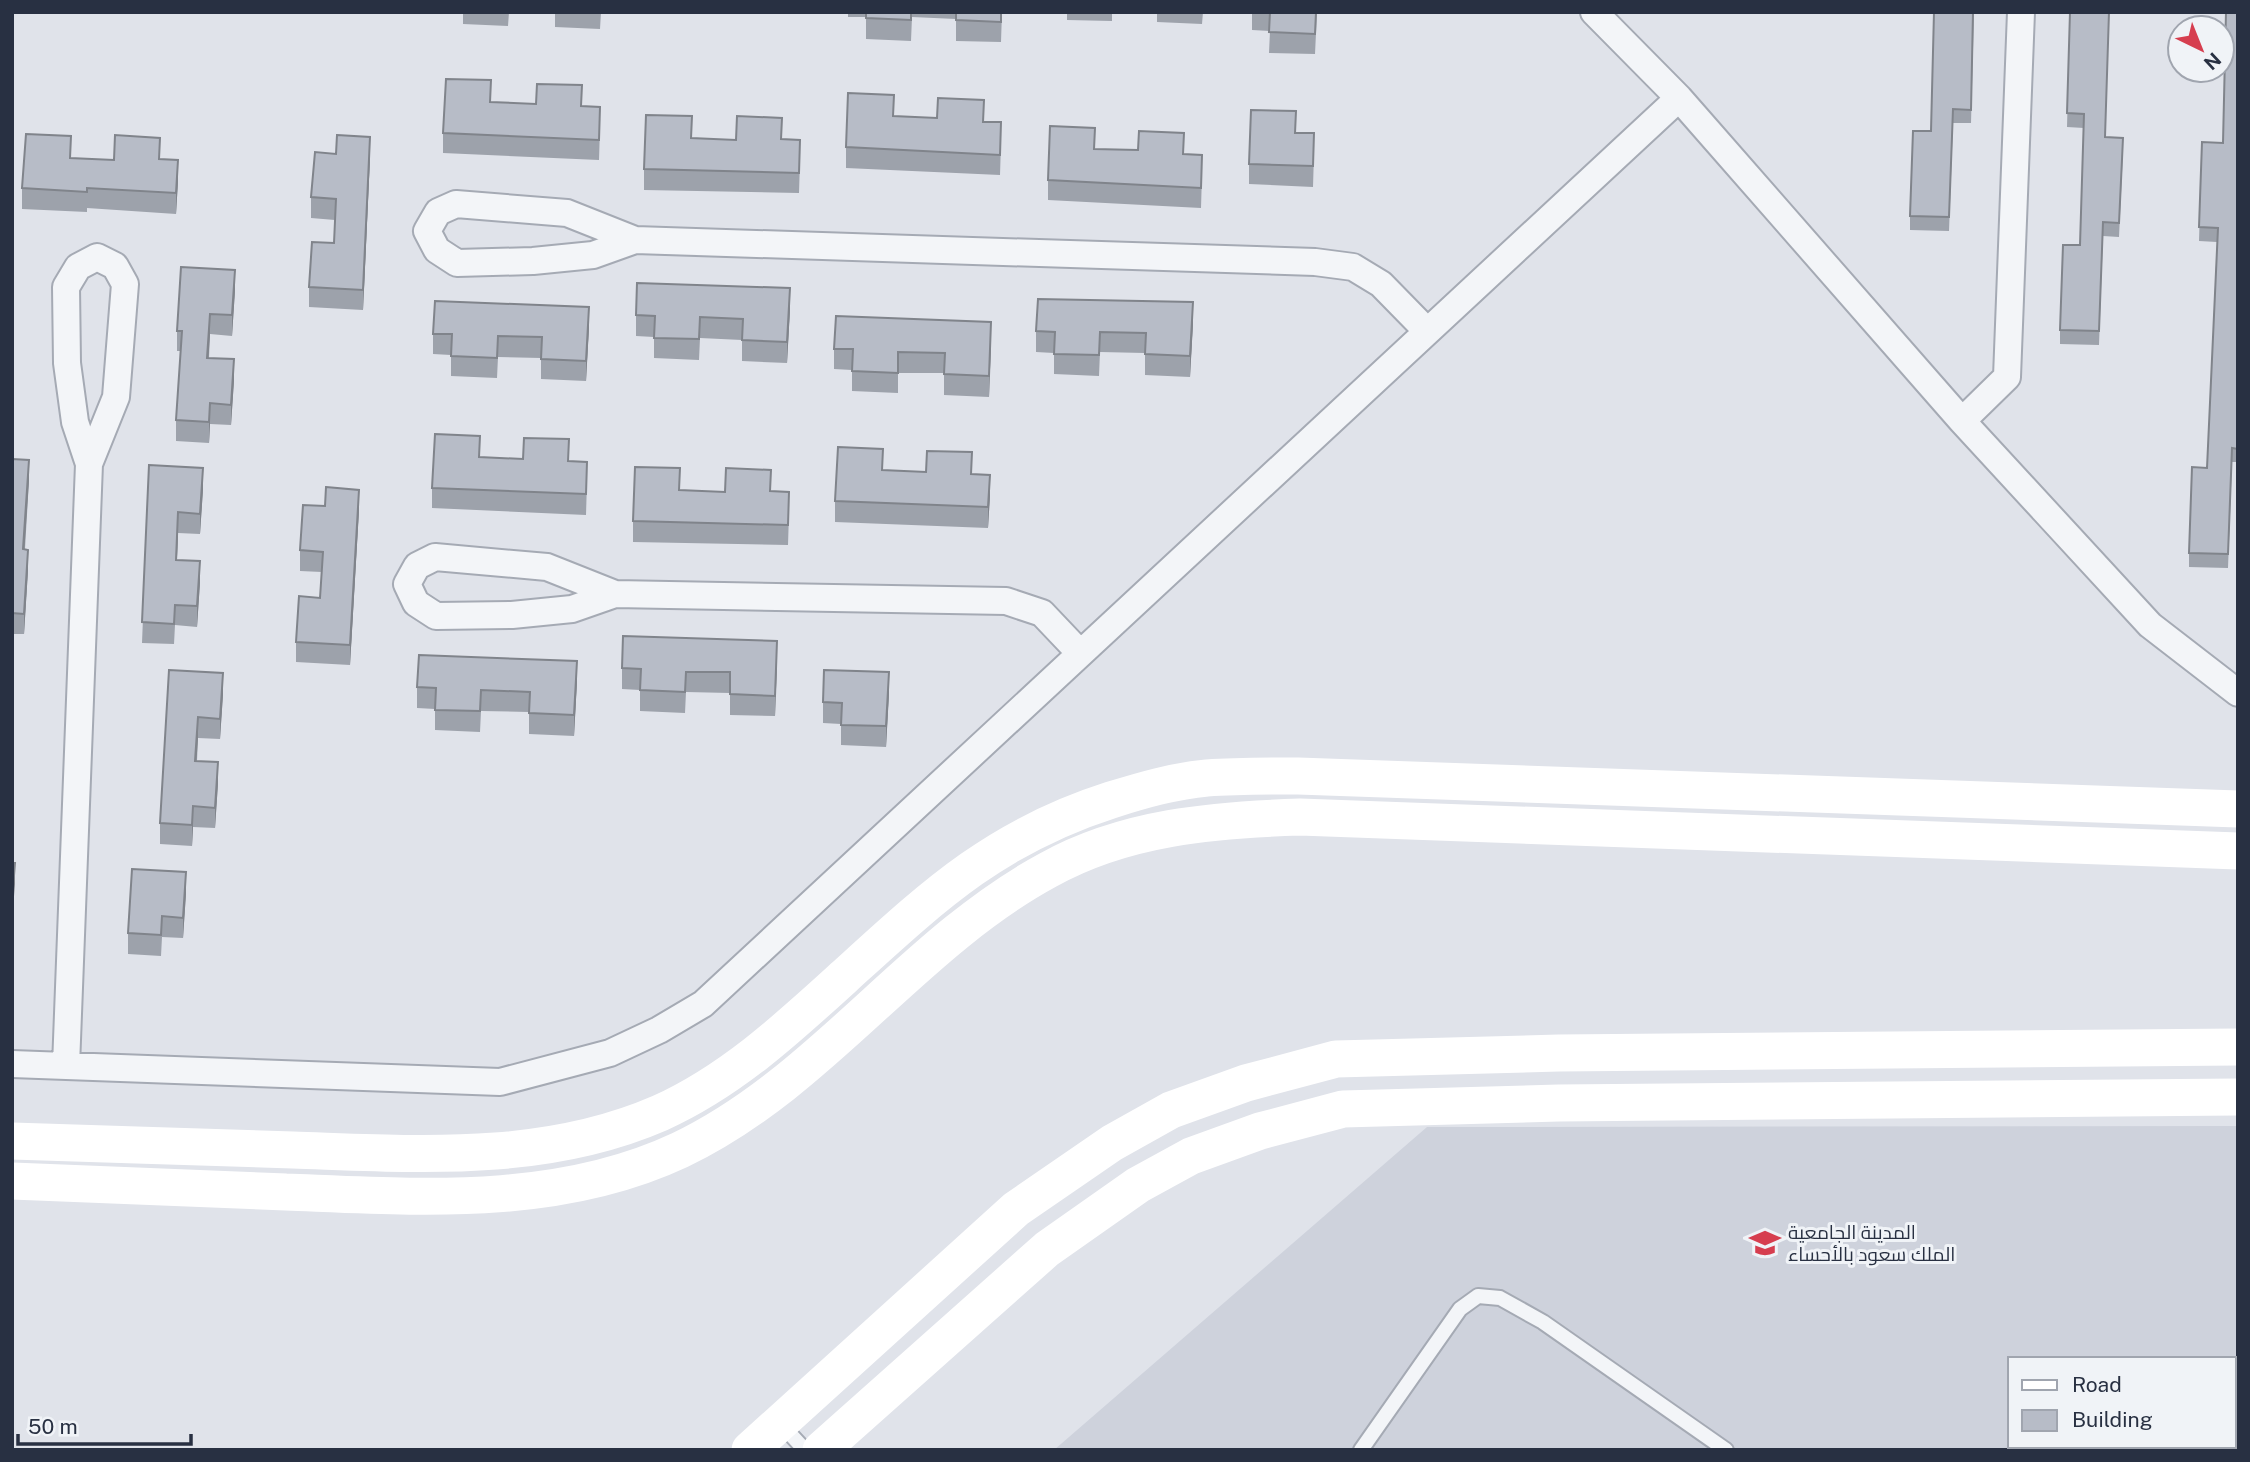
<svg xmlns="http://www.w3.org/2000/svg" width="2250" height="1462" font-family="'Public Sans',Cairo,sans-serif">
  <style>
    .built { fill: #ced2dc; fill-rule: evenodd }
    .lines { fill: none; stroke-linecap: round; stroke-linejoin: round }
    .lane-casing { stroke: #a5aab4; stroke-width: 18 }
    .street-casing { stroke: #a5aab4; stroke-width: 30 }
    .lane { stroke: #f3f5f8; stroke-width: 14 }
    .street { stroke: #f3f5f8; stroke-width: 26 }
    .secondary { stroke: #fff; stroke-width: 37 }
    .wall { fill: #9da2ab }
    .shaded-wall { fill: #80848b }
    .building { fill: #b7bcc7; stroke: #80848b; stroke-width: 2 }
    .labels { text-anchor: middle; stroke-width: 6; stroke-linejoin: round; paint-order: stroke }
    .poi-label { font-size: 19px; fill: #283042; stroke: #f0f3f7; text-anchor: start }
  </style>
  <rect width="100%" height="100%" fill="#e0e3ea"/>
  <!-- built -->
  <path class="built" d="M2238,1126v324h-1184l373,-323zM2010,1359h224v87h-224z"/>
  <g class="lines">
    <defs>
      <path id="lane" d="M780,1423l25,27
        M1361,1450l99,-141 18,-13 22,2 43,24 183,128"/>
      <path id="street" d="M1594,12l85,86 283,323 188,204 88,68
        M635,240l-42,15 -60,6 -76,2 -20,-13 -10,-19 11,-19 18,-8 111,9 68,27 680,22 38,5 28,17 46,47
        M1962,421l45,-44 14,-365
        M615,594l-68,-27 -112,-10 -18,9 -10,18 9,19 20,13 76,-1 60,-6 43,-15 391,7 36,12 38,40
        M12,1064l488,18 110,-29 49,-23 44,-26 976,-906
        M66,1066l23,-602 27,-67 9,-113 -10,-18 -18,-9 -19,10 -12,20 1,76 8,59 14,42"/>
    </defs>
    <!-- lane casing -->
    <use href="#lane" class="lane-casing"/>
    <!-- street casing -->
    <use href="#street" class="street-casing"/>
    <!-- lane -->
    <use href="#lane" class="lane"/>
    <!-- street -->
    <use href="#street" class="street"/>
    <!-- secondary -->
    <path class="secondary" d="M12,1141c94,3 187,6 281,9 124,4 250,14 367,-37 71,-32 128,-85 185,-137 88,-80 150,-139 266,-176 32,-10 63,-19 96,-22 30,-2 61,-2 91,-2l940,33
      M12,1181c92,3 183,7 274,11 132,5 271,16 394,-42 142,-68 231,-206 368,-280 77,-43 165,-50 252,-53l938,34
      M750,1450l266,-241 96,-66 59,-33 75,-27 90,-24 223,-6 679,-6
      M821,1450l226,-201 91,-64 53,-29 69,-25 83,-22 216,-6 679,-6"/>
  </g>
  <!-- wall -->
  <path class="wall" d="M463,12h46l-1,14 -45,-2z
    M555,12h46l-1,17 -45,-2z
    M848,12h154l-1,30 -45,-1v-22l-44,-2 -1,24 -45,-2v-22h-18z
    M1067,12h45v9l-45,-1z
    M1157,12h46l-1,12 -45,-2z
    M1252,12h65l-2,42 -46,-1 1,-22 -18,-1z
    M1974,12l-3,111h-18l-4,108 -39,-1v-14l21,-85z
    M2070,12l35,125 18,14 -4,86 -16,-1 -4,109 -39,-1v-14l20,-85 4,-117 -17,-1z
    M491,102l91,5 18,21 -1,32 -156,-7v-20z
    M894,116l107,27 -1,32 -154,-7v-21z
    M1296,133l18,21 -1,33 -64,-3v-20z
    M736,140h46l18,21 -1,32 -155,-3v-21z
    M2202,142l36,108v212h-6l-4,106 -39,-1v-14l18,-85 10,-226 -18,-1z
    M1095,149l89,5 18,21 -1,33 -153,-8v-20z
    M370,157l-7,153 -54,-3v-20l25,-44 1,-23 -24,-2v-21z
    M71,158l43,2 46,-1 18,22 -2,33 -89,-6v4l-65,-3v-21z
    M235,290l-3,46 -22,-2 -1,24 25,22 -3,45 -21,-1 -1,19 -33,-2v-21l5,-69h-4v-20z
    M790,309l-3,54 -45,-2v-21l-42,-2 -1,22 -45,-2v-21l-18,-1v-21z
    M1193,323l-3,54 -45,-2v-22l-45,-1 -1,24 -45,-2v-21l-18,-1v-21z
    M589,327l-3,54 -45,-2v-21l-43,-1 -1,21 -46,-2v-21l-18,-1v-20z
    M991,342l-2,55 -45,-2v-22h-46v20l-46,-2v-21l-18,-1v-20z
    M480,457l89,4 18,21 -1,33 -154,-7v-20z
    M12,459l17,21 -4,69 3,21 -4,64h-12z
    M149,465l54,24 -3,45 -22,-1 -1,27 23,22 -3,45 -22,-2 -1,19 -32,-1z
    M883,471l89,3 18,21 -2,33 -153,-6v-21z
    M771,491l18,22 -1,32 -155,-3v-21l92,-29z
    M359,510l-9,155 -54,-3v-20l24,-44 2,-26 -22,-1v-21z
    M777,662l-2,54 -45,-1v-22l-44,-1 -1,21 -45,-2v-21l-18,-1v-21z
    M169,670l54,24 -3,45 -22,-1 -1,23 21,22 -3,45 -22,-1 -1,19 -32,-2v-21z
    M577,681l-3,55 -45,-2v-22l-48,-1 -1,21 -45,-2v-21l-18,-1v-21z
    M889,693l-3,54 -45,-2v-21l-18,-1v-21z
    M186,893l-3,45 -21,-1 -1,19 -33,-2v-21z"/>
  <!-- shaded-wall -->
  <path class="shaded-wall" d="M370,137v20l-7,153v-20z
    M178,160v21l-2,33v-21z
    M235,270v20l-3,46v-21z
    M790,288v21l-3,54v-21z
    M1193,302v21l-3,54v-21z
    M589,307v20l-3,54v-20z
    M210,314v20l-3,45v-21z
    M991,322v20l-2,55v-21z
    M234,359v21l-3,45v-20z
    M210,403v21l-1,19v-21z
    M29,460v20l-6,90v-21z
    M203,468v21l-3,45v-20z
    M990,475v20l-2,33v-21z
    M359,490v20l-9,155v-20z
    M178,512v21l-2,47v-20z
    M28,550v20l-4,64v-20z
    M200,561v21l-3,45v-21z
    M777,641v21l-2,54v-20z
    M577,661v20l-3,55v-21z
    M889,672v21l-3,54v-21z
    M223,673v21l-3,45v-20z
    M198,717v21l-3,44v-21z
    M218,762v21l-3,45v-20z
    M193,806v21l-1,19v-21z
    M15,863v21l-3,37v-21z
    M186,872v21l-3,45v-20z"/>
  <!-- building -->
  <path class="building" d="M866,12h45v8l-45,-2z
    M956,12h45v10l-45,-2z
    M1270,12h46l-1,22 -46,-2z
    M1934,12h39l-2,98 -18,-1 -4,108 -39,-1 3,-85h18z
    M2070,12h39l-4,125 18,1 -4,85 -16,-1 -4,109 -39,-1 3,-85h17l4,-131 -17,-1z
    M2226,12h12v211l-1,27h1v199l-6,-1 -4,106 -39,-1 3,-86 15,1 11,-240 -19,-1 3,-85 21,1z
    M446,79l45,1 -1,22 46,2 1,-20 45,1 -1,21 19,1 -1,33 -156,-7z
    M848,93l46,2 -1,21 44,2 1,-20 46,2 -1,22h18l-1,33 -154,-8z
    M1251,110l45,1 -1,22h19l-1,33 -64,-2z
    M646,115l46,1 -1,22 45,2 1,-24 45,2 -1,21 19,1 -1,33 -155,-4z
    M1050,126l45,2 -1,21 44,1 1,-19 45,2 -1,21 19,1 -1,33 -153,-8z
    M26,134l45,2 -1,22 44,2 1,-25 45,3 -1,21 19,1 -2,33 -89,-5v4l-65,-4z
    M337,135l33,2 -7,153 -54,-3 3,-45 22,1 2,-44 -25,-2 4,-45 21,2z
    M181,267l54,3 -3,45 -22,-1 -3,44 27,1 -3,46 -21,-2 -1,19 -33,-2 6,-89h-5z
    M637,283l153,5 -3,54 -45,-2 1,-21 -43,-2 -1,22 -45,-1 1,-22 -19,-1z
    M1038,299l155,3 -3,54 -45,-2 1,-21 -46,-1 -1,23 -45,-1 1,-22 -19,-1z
    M435,301l154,6 -3,54 -45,-2 1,-22 -44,-1 -1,22 -46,-2 1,-22h-19z
    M836,316l155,6 -2,54 -45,-2 1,-21 -47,-1v21l-46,-2 1,-22h-19z
    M435,434l45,2 -1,21 44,2 1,-21 45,1 -1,22 19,1 -1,32 -154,-6z
    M838,447l45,2 -1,21 44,2 1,-21 45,1 -1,22 19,1 -2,32 -153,-6z
    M12,459l17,1 -6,89 5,1 -4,64 -12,-1z
    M149,465l54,3 -3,46 -22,-2 -2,48 24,1 -3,45 -22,-1 -1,19 -32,-2z
    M635,467l45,1 -1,22 46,2 1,-24 45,2 -1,21 19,1 -1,33 -155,-4z
    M326,487l33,3 -9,155 -54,-3 3,-46 21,2 3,-46 -23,-2 3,-45 22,1z
    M623,636l154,5 -2,55 -45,-2v-22h-44l-1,20 -45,-2 1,-21 -19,-1z
    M419,655l158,6 -3,54 -45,-2 1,-21 -49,-2 -1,21 -45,-1 1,-22 -19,-1z
    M169,670l54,3 -3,46 -22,-2 -3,44 23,1 -3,46 -22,-2 -1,19 -32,-2z
    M824,670l65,2 -3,54 -45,-1 1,-22 -19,-1z
    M12,863h3l-3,37z
    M132,869l54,3 -3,46 -21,-2 -1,19 -33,-2z"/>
  <!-- icons -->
  <defs>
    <symbol id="university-bare" viewBox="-9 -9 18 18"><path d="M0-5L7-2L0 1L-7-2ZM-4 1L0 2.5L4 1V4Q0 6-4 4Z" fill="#d63e4f" stroke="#f0f3f7" stroke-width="2.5" paint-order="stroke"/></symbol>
  </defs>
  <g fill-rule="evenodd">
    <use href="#university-bare" x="1743" y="1221" width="44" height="44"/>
  </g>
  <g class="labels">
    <!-- poi labels -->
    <g class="poi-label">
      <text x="1788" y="1239">المدينة الجامعية<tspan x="1788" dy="22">الملك سعود بالأحساء</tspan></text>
    </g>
  </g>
  <!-- border -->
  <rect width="2250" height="1462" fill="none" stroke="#283042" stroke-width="28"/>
  <!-- legend -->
  <rect x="2008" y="1357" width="228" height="91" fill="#f0f3f7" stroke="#a0a5af" stroke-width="2"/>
  <rect x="2022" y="1380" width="35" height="10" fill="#ffffff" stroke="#a0a5af" stroke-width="2"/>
  <text x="2072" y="1392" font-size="21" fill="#283042">Road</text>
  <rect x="2022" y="1410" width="35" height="21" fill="#b7bcc7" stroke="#a0a5af" stroke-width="2"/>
  <text x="2072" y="1427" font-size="21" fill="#283042">Building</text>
  <!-- north arrow -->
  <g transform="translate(2201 49) rotate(137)"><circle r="33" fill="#f0f3f7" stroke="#a0a5af" stroke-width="2"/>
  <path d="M0-5L12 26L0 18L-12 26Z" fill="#d63e4f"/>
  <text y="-10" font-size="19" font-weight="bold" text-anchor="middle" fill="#283042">N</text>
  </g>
  <!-- scale -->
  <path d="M18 1434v10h173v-10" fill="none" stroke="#283042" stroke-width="3.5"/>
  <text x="28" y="1434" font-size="21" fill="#283042" stroke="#f0f3f7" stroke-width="5" paint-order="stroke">50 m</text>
</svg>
